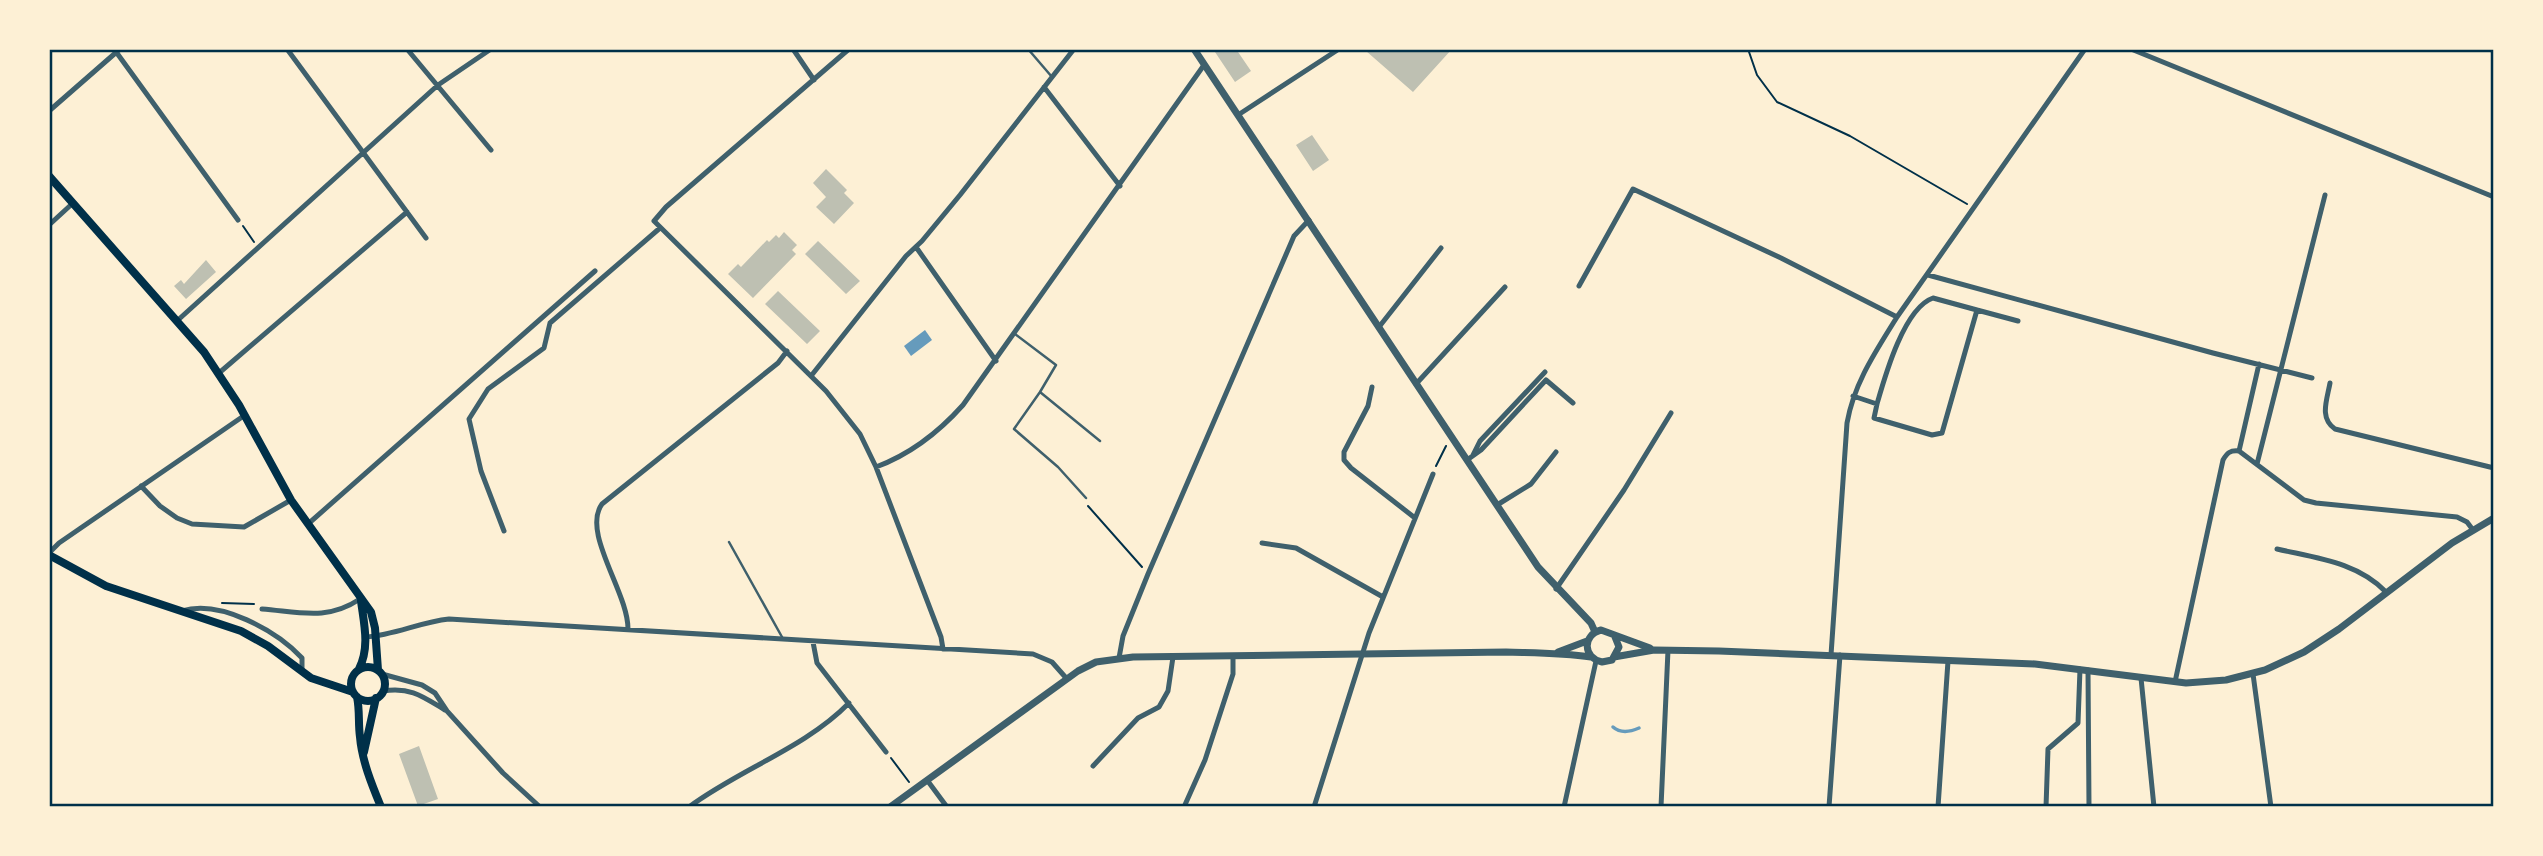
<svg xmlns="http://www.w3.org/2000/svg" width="2543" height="856" font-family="'Times New Roman',serif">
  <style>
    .water { fill: #669bbc }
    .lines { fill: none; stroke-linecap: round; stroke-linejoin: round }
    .stream { stroke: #669bbc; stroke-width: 3.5 }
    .building { fill: #bec0b2 }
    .path { stroke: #003049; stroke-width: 2 }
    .service { stroke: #3f606c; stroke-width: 2.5 }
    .minor { stroke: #3f606c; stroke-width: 5 }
    .tertiary { stroke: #3f606c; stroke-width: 7 }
    .secondary { stroke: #003049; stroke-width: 8 }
    .neatline { fill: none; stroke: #003049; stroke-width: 2.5 }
  </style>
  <rect width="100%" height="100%" fill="#fdf0d5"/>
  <!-- water -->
  <path class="water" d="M925,330l7,10 -21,16 -7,-10z"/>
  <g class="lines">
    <!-- stream -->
    <path class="stream" d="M1613,727c8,7 17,5 26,1"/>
  </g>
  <!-- building -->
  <path class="building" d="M1213,49h23l15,22 -16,11z
    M1368,49h84l-39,43 -47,-41z
    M1312,135l17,25 -16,11 -17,-26z
    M826,169l21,21 -3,3 10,10 -20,21 -18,-17 10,-10 -13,-14z
    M784,232l13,13 -5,5 4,4 -43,44 -25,-24 10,-10 3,3 26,-27 2,2 7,-7 3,3z
    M818,241l42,40 -14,13 -41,-40z
    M206,260l10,12 -30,27 -12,-13 7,-6 3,4z
    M778,291l42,40 -13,13 -42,-40z
    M419,746l19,53 -20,7 -19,-52z"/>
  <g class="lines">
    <!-- path -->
    <path class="path" d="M1748,49l9,26 20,27 73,34 117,68
      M243,226l11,16
      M1436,466l10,-20
      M1088,506l54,61
      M222,603l32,1
      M891,758l18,24"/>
    <!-- service -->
    <path class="service" d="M1028,49l24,28
      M1015,334l41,31 -16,27 -26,37 44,38 28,31
      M1040,392l60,49
      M729,542l53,95"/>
    <!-- minor -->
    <path class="minor" d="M114,49l124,171
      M287,49l139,189
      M407,49l84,101
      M793,49l21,31
      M849,49l-183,158 -12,14 172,170 34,43 16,33 65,170 2,12
      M2131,49l363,148
      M2492,50l2,2
      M1044,87l76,99
      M49,111l71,-62
      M1238,115l101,-66
      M49,225l24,-22
      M916,247l80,114
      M1928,275l285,78 99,25
      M1579,286l54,-97 148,69 116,59
      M1977,310l41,11
      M178,320l260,-235 53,-36
      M1379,327l62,-79
      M219,373l188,-161
      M811,376l95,-120 16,-15 38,-46 114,-146
      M2330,383c-3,17 -11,35 5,46l159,39
      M1416,384l89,-97
      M1372,387l-4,19 -24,46v8l7,8 64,50
      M1853,396l24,8 -3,14 58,17 10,-2 35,-123 -44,-12c-29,10 -48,78 -56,106
      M2239,451l65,49 12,3 141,14 10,5 6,8
      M2239,451l20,-87
      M1473,455l7,-14 65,-69
      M1467,460l14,-10 65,-70 27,23
      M2257,464l68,-269
      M876,467c35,-13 62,-34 87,-62l241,-340
      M141,486l19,20 17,12 15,6 52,3 47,-27
      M1497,505l34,-21 25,-32
      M308,524l287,-253
      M504,531l-23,-60 -12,-52 19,-30 56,-41 6,-25 110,-95
      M1262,543l34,5 87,49
      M2277,549c39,9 80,13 109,43
      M49,553l10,-10 186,-128
      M1556,589l68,-99 47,-77
      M262,609c38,3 65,12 98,-10
      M182,611c38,-12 95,20 120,47v13
      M628,630c1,-37 -47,-97 -26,-126l176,-141 9,-12
      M366,637c29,-2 54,-15 83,-18l584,35 19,8 15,17
      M813,642l4,21 69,89
      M1831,655l16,-232c7,-40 29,-72 50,-106l188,-268
      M1119,658l4,-22 25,-62 146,-338 15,-16
      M2088,670l1,137
      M382,674l40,11 13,8 12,18 56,62 37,34
      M2253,674l18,133
      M2141,678l13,129
      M2175,682l48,-222c4,-7 7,-10 16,-9
      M383,691c28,-4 39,5 62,19
      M1093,766l45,-48 21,-11 9,-16 5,-34
      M927,780l20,27
      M689,807c51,-38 116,-59 160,-104
      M1184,807l21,-47 28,-86v-18
      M1314,807l55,-174 64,-159
      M1564,807l32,-146
      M1661,807l7,-157
      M1829,807l11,-152
      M1938,807l10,-146
      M2046,807l2,-58 30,-26 2,-54"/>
    <!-- tertiary -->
    <path class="tertiary" d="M1194,49l344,518 53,56 4,9
      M1615,637l4,10 -7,13 -10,2c-19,-4 -20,-27 -1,-32l49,18
      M1558,652l29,-11
      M1614,657l40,-7 65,1 316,13 151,19 40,-3 39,-10 39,-18 35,-23 113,-86 42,-25
      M890,807l188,-136 18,-9 37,-5 373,-5c29,1 56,1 85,5"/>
    <!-- secondary -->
    <path class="secondary" d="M49,176l155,176 35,53 52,95 80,112 4,16 3,42
      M49,555l57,31 135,45 27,15 43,32 42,14
      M351 684a17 17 0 1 1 34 0a17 17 0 1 1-34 0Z
      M359,669c11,-22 5,-45 2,-68
      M357,697c3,14 1,26 3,40 2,24 12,48 21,70
      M364,752l12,-54"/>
  </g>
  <!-- border -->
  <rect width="2543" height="856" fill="none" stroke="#fdf0d5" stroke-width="102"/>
  <rect x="51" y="51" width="2441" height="754" class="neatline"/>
</svg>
